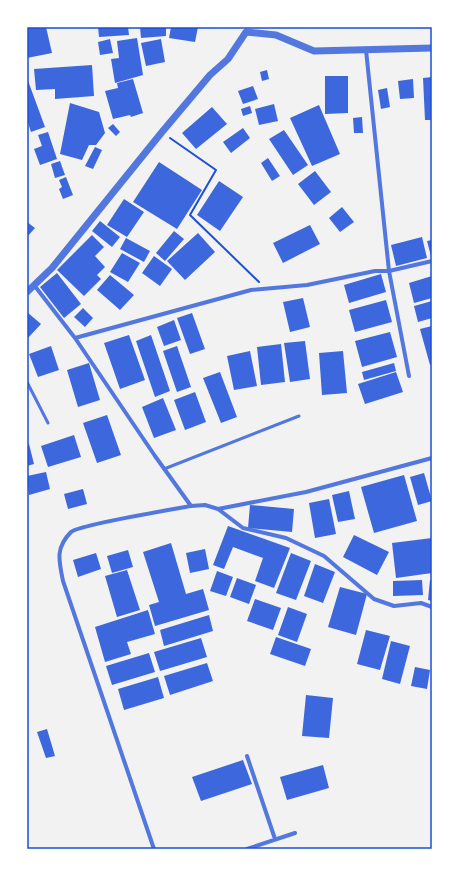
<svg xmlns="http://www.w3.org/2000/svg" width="459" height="876" font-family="Signika,sans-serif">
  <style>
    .building { fill: #3d67dc }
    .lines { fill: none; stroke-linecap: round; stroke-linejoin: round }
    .path { stroke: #1d4ed8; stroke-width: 2 }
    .service { stroke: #5277de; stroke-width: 3 }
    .minor { stroke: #5277de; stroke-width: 4 }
    .tertiary { stroke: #5277de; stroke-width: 7 }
    .neatline { fill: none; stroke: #1d4ed8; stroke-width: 1.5 }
  </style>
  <rect width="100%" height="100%" fill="#f2f2f2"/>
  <!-- building -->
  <path class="building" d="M27,27h19l6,26 -25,5z
    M98,27h30l1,8 -30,2z
    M140,27h26v9l-25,2z
    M171,27h27l-3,15 -26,-4z
    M137,38l6,37 -28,8 -4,-24 8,-1 -2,-17z
    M110,39l3,14 -13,2 -2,-13z
    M161,39l4,23 -19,4 -5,-23z
    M92,65l2,31 -39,3v-10l-19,1 -2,-21z
    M267,70l2,9 -7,2 -2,-9z
    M325,76h23v37l-23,1z
    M432,77v43h-7l-2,-42z
    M27,78l18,49 -14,5 -4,-12z
    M133,79l10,34 -12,4 -1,-2 -17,4 -8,-28 13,-3 -1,-5z
    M413,79l1,19 -14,1 -2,-18z
    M253,86l5,13 -15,5 -5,-13z
    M387,88l3,19 -9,2 -3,-19z
    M70,103l29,9 6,21 -9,12h-7l-7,15 -22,-6z
    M274,104l4,17 -19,4 -4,-16z
    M319,105l21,49 -28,12 -22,-48z
    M250,106l2,7 -9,3 -2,-7z
    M212,107l15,17 -31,25 -14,-16z
    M362,117l1,16h-9l-1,-15z
    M113,124l7,8 -4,4 -8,-8z
    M243,128l7,10 -19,15 -8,-11z
    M284,130l24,35 -15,10 -24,-36z
    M48,132l9,27 -17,6 -6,-16 8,-3 -4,-11z
    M95,147l7,3 -9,19 -8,-3z
    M268,158l12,18 -8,5 -11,-18z
    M60,161l5,14 -10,3 -4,-14z
    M159,162l43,28 -25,39 -44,-27z
    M315,171l16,21 -17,13 -16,-21z
    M66,177l7,18 -10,4 -4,-10 3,-2 -3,-7z
    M219,181l24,16 -23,34 -23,-16z
    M124,199l20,13 -17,25 -20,-12z
    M342,207l12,15 -14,10 -11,-14z
    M100,221l20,16 -8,10 -20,-16z
    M27,222l8,6 -8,9z
    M310,225l10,19 -37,19 -10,-20z
    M174,231l10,8 -19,22 -9,-8z
    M198,233l17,19 -30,28 -18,-19z
    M92,235l12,12 -9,9 10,11 -8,8 4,4 -17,17 -27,-26z
    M422,237l5,21 -31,8 -5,-21z
    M126,238l24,13 -6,11 -24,-13z
    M432,240v20l-5,-19z
    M122,253l18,10 -12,19 -18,-10z
    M154,256l18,13 -12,17 -18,-13z
    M57,273l24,31 -17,14 -24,-31z
    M381,274l5,18 -37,11 -5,-18z
    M110,275l24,20 -14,15 -23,-20z
    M432,276v22l-18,5 -5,-20z
    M303,298l7,29 -20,5 -7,-30z
    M386,300l6,22 -37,10 -6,-22z
    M432,301v17l-14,4 -4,-16z
    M83,308l10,10 -8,9 -11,-10z
    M27,312l14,12 -14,15z
    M192,313l13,36 -15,5 -13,-36z
    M174,320l7,20 -17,6 -7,-19z
    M432,326v38l-2,1 -10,-36z
    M390,332l7,25 -35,10 -7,-26z
    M129,335l16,45 -25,9 -16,-46z
    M151,335l19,56 -15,6 -19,-56z
    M305,341l5,38 -20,3 -6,-39z
    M281,344l4,38 -24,3 -4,-38z
    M51,346l8,24 -21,7 -9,-23z
    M177,346l14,41 -14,5 -14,-41z
    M250,351l7,35 -23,4 -7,-34z
    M343,351l4,42 -25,2 -3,-42z
    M89,363l11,37 -22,7 -11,-37z
    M394,363l2,8 -32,9 -2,-8z
    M220,372l17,45 -16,6 -18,-45z
    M396,372l7,20 -38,12 -7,-20z
    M195,392l11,30 -21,8 -11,-30z
    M163,398l13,32 -22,8 -12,-31z
    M107,415l14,40 -24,8 -14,-40z
    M74,435l7,22 -33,10 -7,-21z
    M29,444l5,20 -7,2v-21z
    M46,472l4,17 -21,6 -2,-19z
    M424,473l8,28 -14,4 -8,-28z
    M404,475l13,46 -43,12 -13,-46z
    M83,489l4,15 -19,5 -4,-15z
    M349,491l6,28 -17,3 -6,-27z
    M329,499l7,35 -21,4 -6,-35z
    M250,505l44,4 -2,23 -44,-4z
    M228,526l62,22 -16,40 -19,-7 8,-23 -30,-11 -9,22 -11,-4z
    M354,535l35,17 -12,23 -34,-18z
    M432,538v35l-36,5 -4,-35z
    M171,543l15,51 17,-5 6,21 -54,16 -6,-21 10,-3 -16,-50z
    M205,549l4,20 -19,4 -4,-20z
    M128,550l5,17 -21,6 -5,-17z
    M96,553l5,16 -23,8 -5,-17z
    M291,553l20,8 -15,39 -20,-7z
    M315,564l20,8 -12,31 -19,-7z
    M127,570l13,40 -23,7 -12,-41z
    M217,571l16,6 -7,19 -16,-5z
    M237,578l19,7 -7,19 -19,-7z
    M422,580l1,15 -30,1v-15z
    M430,580h2v21l-4,-1z
    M340,587l27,7 -11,41 -28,-8z
    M255,599l26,9 -8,22 -26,-9z
    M288,607l19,7 -10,28 -19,-7z
    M148,610l7,24 -28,8 4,12 -26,8 -10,-35z
    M209,615l4,16 -49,15 -4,-16z
    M366,630l24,6 -10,34 -23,-6z
    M276,637l35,12 -6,17 -35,-12z
    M201,638l6,19 -47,14 -6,-19z
    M391,641l19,5 -10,38 -18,-5z
    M149,653l6,19 -43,13 -6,-19z
    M207,663l6,18 -43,14 -6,-19z
    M415,667l15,3 -3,19 -16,-3z
    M158,677l6,21 -40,12 -6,-21z
    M306,695l27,3 -4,40 -27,-2z
    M47,729l8,27 -9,2 -9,-26z
    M243,760l9,24 -51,17 -9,-24z
    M323,765l6,23 -42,12 -7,-23z"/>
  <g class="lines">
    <!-- path -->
    <path class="path" d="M170,138l46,32 -26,45 69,67"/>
    <!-- service -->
    <path class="service" d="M27,382l21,41
      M164,469l135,-53"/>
    <!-- minor -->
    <path class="minor" d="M34,285l41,53 176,-48 56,-5 68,-14h14l-23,-221
      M75,338l80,118 36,50 14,-1 13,4 88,-17 126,-34
      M409,376l-20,-105 43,-10
      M218,509l25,19 43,10 38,18 50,43 20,7 27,-3 11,4
      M247,756l28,83
      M154,849l-91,-268c-4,-20 -8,-33 8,-49 8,-7 103,-23 120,-26
      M247,849l48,-16"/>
    <!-- tertiary -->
    <path class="tertiary" d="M27,292l25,-24 110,-136 48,-57 18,-16 18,-27 30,3 38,16 118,-3"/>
  </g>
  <!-- border -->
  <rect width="459" height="876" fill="none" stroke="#ffffff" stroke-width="56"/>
  <rect x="28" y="28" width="403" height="820" class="neatline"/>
</svg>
